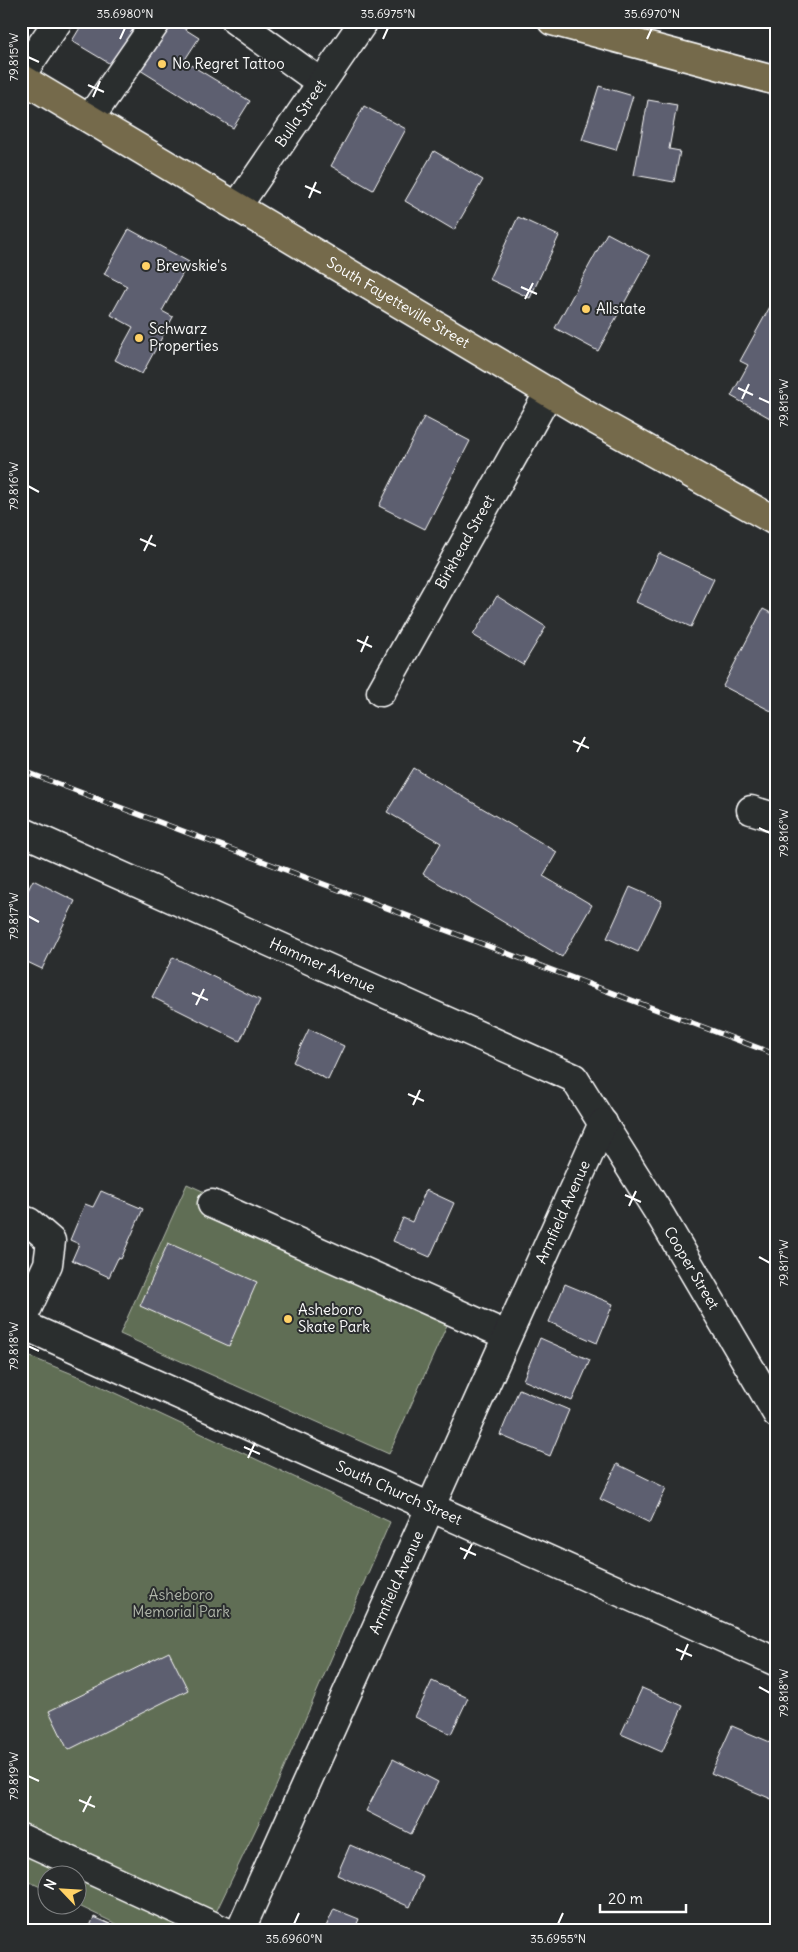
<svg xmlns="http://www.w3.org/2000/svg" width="798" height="1952" font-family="Delius,sans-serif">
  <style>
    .green { fill: #616e55; stroke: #b0b6aa }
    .building { fill: #5d5e70; stroke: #fff }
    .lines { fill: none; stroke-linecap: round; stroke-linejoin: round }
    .minor-casing { stroke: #fff; stroke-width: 31 }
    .major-casing { stroke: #fff; stroke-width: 31 }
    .minor { stroke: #2a2d2e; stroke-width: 28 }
    .major { stroke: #756b4b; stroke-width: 28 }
    .rail-casing { stroke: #fff; stroke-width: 5.5 }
    .rail { stroke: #2a2d2e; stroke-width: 4; stroke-dasharray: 11; stroke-linecap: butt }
    .ticks { fill: none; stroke: #fff; stroke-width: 2 }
    .poi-dot { fill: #ffd166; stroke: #2a2d2e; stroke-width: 2 }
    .labels { text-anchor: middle; stroke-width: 4; stroke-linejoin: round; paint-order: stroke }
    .poi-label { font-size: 15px; fill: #fff; stroke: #2a2d2e; text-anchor: start }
    .street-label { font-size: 15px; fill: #fff; stroke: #2a2d2e }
    .park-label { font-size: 15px; fill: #b0b6aa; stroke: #2a2d2e }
    .neatline { fill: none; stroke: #fff; stroke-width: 2 }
    .ticks-label { font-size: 12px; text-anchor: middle; fill: #fff }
  </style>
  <rect width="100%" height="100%" fill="#2a2d2e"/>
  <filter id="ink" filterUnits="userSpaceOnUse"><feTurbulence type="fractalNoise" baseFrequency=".02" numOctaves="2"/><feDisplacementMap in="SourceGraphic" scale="10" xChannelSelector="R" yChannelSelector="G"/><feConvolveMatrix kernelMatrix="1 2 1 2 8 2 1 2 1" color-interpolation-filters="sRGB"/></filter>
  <g filter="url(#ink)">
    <!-- green -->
    <path class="green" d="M187,1184l269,121 -67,149 -269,-120z
      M21,1353l64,26 305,143 -115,267 -68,142h-76l-54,-26 1,-31h-30l-1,16 -26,-12z"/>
    <!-- building -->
    <path class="building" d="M84,21h54l-26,44 -40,-24z
      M160,21h12l27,17 -15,23 66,40 -17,27 -101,-63z
      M599,86l34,10 -17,54 -34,-10z
      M648,100l29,5 -8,44 11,2 -6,31 -40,-7z
      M364,106l42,23 -33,61 -42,-24z
      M434,151l49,29 -29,50 -49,-29z
      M518,217l41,19 -29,62 -41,-19z
      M129,229l60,33 -27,49 11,6 -31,57 -27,-14 18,-33 -22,-12 16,-29 -23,-12z
      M607,233l43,23 -52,95 -43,-23z
      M777,294v128l-46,-26 17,-31 -8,-4z
      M424,417l46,24 -45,88 -46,-23z
      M659,553l55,26 -23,48 -55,-25z
      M497,596l49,31 -23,38 -50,-30z
      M763,609l14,7v88l-4,8 -50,-26z
      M414,768l143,84 -14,24 49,29 -30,52 -139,-83 18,-31 -54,-31z
      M33,880l42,21 -33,68 -21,-10v-55z
      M630,887l32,14 -24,51 -31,-14z
      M173,957l87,43 -20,41 -88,-44z
      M309,1029l35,17 -16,34 -35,-18z
      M426,1190l28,13 -24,54 -37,-16 10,-23 9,4z
      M101,1191l42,18 -22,50 -3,-1 -9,19 -37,-17 7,-16 -9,-4 15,-36 8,3z
      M168,1243l89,39 -28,64 -89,-40z
      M565,1284l48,20 -16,39 -48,-21z
      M540,1338l50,22 -18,41 -49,-21z
      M519,1389l50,21 -19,46 -50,-21z
      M617,1464l49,24 -16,35 -50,-24z
      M169,1652l19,38 -120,60 -19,-39z
      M432,1681l36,17 -17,36 -36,-17z
      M642,1688l41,18 -21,46 -41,-18z
      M732,1726l45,19 -1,56 -65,-28z
      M393,1759l45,23 -27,52 -45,-23z
      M350,1845l73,32 -13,30 -73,-32z
      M334,1909l25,10 -5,12h-30z
      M94,1917l32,14h-38z"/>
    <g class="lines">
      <defs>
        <g id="minor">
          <path d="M236,21l84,61"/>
          <path d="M21,75l37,-54"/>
          <path d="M90,118l67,-97"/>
          <path id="s1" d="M238,205l126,-184"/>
          <path id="s2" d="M381,692l168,-300"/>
          <path d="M751,810l26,8"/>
          <path id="s3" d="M21,831l553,247 88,140 115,196"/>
          <path d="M212,1204l294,131"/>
          <path d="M21,1219l8,3 22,19 -3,23 -27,58"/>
          <path id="s4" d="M21,1324l756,338"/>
          <path d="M21,1838l203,93"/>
          <path id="s5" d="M240,1931l363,-808"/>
        </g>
        <g id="major">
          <path d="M552,21l225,60"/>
          <path id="s6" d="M21,78l569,339 187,105"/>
        </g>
      </defs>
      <!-- minor casing -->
      <use href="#minor" class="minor-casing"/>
      <!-- major casing -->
      <use href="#major" class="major-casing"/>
      <!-- minor -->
      <use href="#minor" class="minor"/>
      <!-- major -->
      <use href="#major" class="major"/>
      <defs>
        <path id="rail" d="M21,770l756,285"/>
      </defs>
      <!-- rail casing -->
      <use href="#rail" class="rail-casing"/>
      <!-- rail -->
      <use href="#rail" class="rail"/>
    </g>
  </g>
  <!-- ticks -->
  <path class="ticks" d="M120,39l5,-11M383,39l5,-11M647,39l5,-11M28,57l11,5M88,85l16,7M93,97l7,-16M305,186l16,7M309,198l7,-16M521,287l16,7M525,299l8,-16M738,388l15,7M759,398l11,5M742,399l7,-15M28,486l11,6M140,539l16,7M144,551l8,-16M357,640l15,7M361,652l7,-16M573,741l16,7M577,752l8,-15M759,828l11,5M28,916l11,6M192,993l16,7M196,1005l8,-16M408,1094l16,7M413,1105l7,-15M625,1195l16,7M629,1206l7,-15M759,1257l11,6M28,1346l11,5M244,1447l16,7M248,1458l7,-15M460,1548l16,7M464,1559l8,-15M676,1649l16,7M681,1660l7,-16M759,1687l11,6M28,1776l11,5M79,1800l16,7M83,1812l8,-16M294,1924l5,-11M558,1924l5,-11"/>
  <!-- markers -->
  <g class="poi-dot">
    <circle cx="162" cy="64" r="5"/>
    <circle cx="146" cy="266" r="5"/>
    <circle cx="586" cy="309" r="5"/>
    <circle cx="139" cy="338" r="5"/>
    <circle cx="288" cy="1319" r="5"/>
  </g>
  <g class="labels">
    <!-- poi labels -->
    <g class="poi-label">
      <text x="172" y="69">No Regret Tattoo</text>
      <text x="156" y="271">Brewskie's</text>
      <text x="596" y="314">Allstate</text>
      <text x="149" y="334">Schwarz<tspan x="149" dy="17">Properties</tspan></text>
      <text x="298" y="1315">Asheboro<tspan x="298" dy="17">Skate Park</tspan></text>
    </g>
    <!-- street labels -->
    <g class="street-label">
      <text dy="5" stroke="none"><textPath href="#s1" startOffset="111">Bulla Street</textPath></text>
      <text dy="5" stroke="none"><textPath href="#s6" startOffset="439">South Fayetteville Street</textPath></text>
      <text dy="5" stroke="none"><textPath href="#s2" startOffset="172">Birkhead Street</textPath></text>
      <text dy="5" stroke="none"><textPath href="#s3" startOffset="330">Hammer Avenue</textPath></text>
      <text dy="5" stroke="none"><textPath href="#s5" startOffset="788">Armfield Avenue</textPath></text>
      <text dy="5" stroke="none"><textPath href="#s3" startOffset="829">Cooper Street</textPath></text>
      <text dy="5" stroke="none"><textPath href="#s4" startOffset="414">South Church Street</textPath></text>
      <text dy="5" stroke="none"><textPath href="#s5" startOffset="382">Armfield Avenue</textPath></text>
    </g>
    <!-- park labels -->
    <g class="park-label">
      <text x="181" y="1600">Asheboro<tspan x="181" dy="17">Memorial Park</tspan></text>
    </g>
  </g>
  <!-- margin -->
  <rect width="798" height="1952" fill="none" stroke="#2a2d2e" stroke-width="55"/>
  <!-- north arrow -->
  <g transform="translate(62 1890) rotate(295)"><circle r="24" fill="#2a2d2e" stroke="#7f8182"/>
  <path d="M0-4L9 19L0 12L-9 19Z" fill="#ffd166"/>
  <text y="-8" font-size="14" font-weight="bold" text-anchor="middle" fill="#ffffff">N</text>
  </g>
  <!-- scale -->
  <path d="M600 1904v8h86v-8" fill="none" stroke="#ffffff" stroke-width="2.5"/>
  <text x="608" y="1904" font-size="15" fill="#ffffff" stroke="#2a2d2e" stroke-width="4" paint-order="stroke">20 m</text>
  <rect x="28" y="28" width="742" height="1896" class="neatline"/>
  <g class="ticks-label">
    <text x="125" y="18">35.6980°N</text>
    <text x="388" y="18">35.6975°N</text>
    <text x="652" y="18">35.6970°N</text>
    <text transform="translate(14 57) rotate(-90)" y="4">79.815°W</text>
    <text transform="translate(784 403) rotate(-90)" y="4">79.815°W</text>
    <text transform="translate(14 486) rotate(-90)" y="4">79.816°W</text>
    <text transform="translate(784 833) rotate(-90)" y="4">79.816°W</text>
    <text transform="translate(14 916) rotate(-90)" y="4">79.817°W</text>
    <text transform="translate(784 1263) rotate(-90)" y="4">79.817°W</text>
    <text transform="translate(14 1346) rotate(-90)" y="4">79.818°W</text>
    <text transform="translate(784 1693) rotate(-90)" y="4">79.818°W</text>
    <text transform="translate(14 1776) rotate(-90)" y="4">79.819°W</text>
    <text x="294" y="1943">35.6960°N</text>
    <text x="558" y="1943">35.6955°N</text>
  </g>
</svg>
